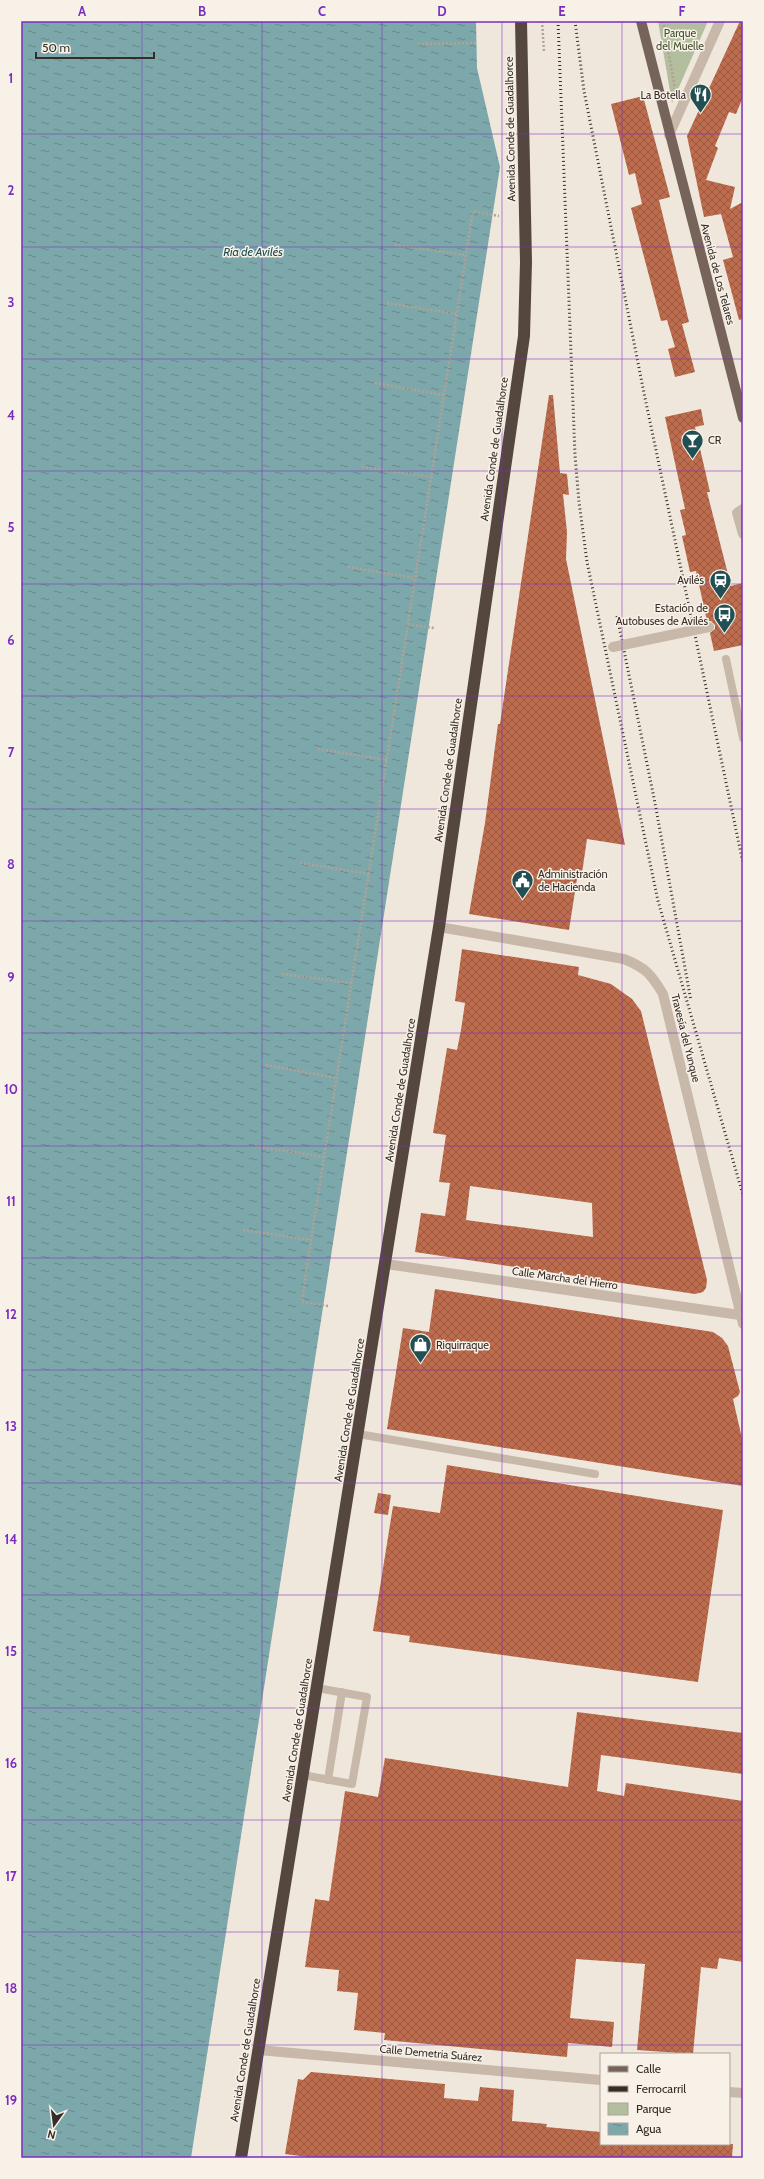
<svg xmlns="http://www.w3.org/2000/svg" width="764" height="2179" font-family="Cabin,sans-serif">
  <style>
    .park { fill: #b2be9d }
    .water { fill: url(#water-ripples) }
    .building { fill: url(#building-cross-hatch); fill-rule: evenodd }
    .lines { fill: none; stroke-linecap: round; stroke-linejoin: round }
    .path { stroke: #b3a293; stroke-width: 2.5; stroke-dasharray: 2 2; stroke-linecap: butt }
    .lane { stroke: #c7b8a9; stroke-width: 8 }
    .street { stroke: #c7b8a9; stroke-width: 10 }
    .primary { stroke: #76645b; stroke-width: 10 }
    .highway { stroke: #554740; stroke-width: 12 }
    .rail { stroke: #352d28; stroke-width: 3; stroke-dasharray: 1 3; stroke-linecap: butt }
    .street-bridge { stroke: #c7b8a9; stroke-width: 10 }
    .grid { fill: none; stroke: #7b2cbf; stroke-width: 1; stroke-opacity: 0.55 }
    .labels { text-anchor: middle; stroke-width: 3; stroke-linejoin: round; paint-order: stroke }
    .park-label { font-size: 11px; fill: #43512e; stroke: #f8f1e8 }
    .poi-label { font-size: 11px; fill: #352d28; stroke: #f8f1e8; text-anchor: end }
    .street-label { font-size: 11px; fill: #352d28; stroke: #f8f1e8 }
    .water-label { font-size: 12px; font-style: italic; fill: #214f53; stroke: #f8f1e8 }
    .neatline { fill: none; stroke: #7b2cbf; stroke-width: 1.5 }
    .grid-label { font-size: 13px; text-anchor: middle; font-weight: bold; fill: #7b2cbf }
  </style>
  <defs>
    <pattern id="water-ripples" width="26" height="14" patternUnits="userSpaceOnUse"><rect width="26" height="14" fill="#7da8ab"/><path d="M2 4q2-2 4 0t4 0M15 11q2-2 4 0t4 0" fill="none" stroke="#67898b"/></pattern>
    <pattern id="building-cross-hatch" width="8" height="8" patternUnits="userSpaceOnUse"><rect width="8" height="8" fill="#bd6c4d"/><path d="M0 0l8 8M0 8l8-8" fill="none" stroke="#9a5940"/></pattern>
  </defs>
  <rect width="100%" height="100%" fill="#f0e7dc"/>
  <!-- park -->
  <path class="park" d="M658,21h50l-36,82z"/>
  <!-- water -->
  <path class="water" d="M21,21h455l1,47 23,99 -309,1991h-170z"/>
  <!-- building -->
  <path class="building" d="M740,21h3v76l-7,17 -7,-2 -14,34 3,2 -12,32 29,7 -5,22 13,-7v117l-4,1 -16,-60 10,-3 -12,-43 -17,3 -17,-81z
    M643,96l27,101 -11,3 30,122 -7,2 13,48 -20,5 -7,-28 7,-2 -8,-27 -6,1 -30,-113 11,-4 -7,-31 -6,2 -18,-71z
    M549,395h4l7,78 7,1 2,21 -6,-1 4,38 -1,27 59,286 -38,-6 -5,34 -4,-1 -9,58 -100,-16 16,-91 13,-99h2z
    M701,409l3,16 -9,2 15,65h-3l24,94 12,-3v62l-29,6 -4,-18 5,-4v-4l-4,-4h-4l-11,-50 -6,1 -8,-36 4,-1 -6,-25 5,-1 -20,-92z
    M462,949l117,18 -1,8 33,9 21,15 9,12 66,269 -1,8 -3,4 -8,2 -280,-42 6,-39 24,3 5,-33 -11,-1 7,-47 -13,-2 14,-85 10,2 4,-20 4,-27 -10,-2zM470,1186l122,17 1,34 -127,-17z
    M435,1289l278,43 9,6 6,8 12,46 -2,4 -5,3 10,44v43l-356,-57 16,-101 26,4z
    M447,1465l276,45 -25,172 -289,-40 1,-6 -37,-5 20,-125 47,7z
    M378,1493l13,2 -3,20 -14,-2z
    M577,1712l166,21v41l-142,-19 -4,36 27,5 2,-13 117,18v161l-24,-4 -2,11 -16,-2 -8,87 -56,-4 8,-86 -69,-5 -6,59 44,4 -2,25 -44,-4 -1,14 -183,-17 1,-7 -31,-3 4,-37 -21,-2 2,-21 -34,-3 10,-68 14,2 16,-110 33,6 7,-39 183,29z
    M311,2072l134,12 -1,14 34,3 2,-14 34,3 -2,31 35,3 -1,3 55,5v12h132l-1,14h-416l-31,-4 13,-75 5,1z"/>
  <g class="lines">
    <!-- path -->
    <path class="path" d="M542,21l2,31
      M663,21l12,68
      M418,44l59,-1
      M395,245l71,10
      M387,303l70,11
      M375,383l69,12
      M362,467l69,10
      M348,567l67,11
      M408,624l26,4
      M318,749l69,11
      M300,863l69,11
      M282,974l70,9
      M266,1065l71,13
      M255,1146l69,11
      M243,1230l68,10
      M328,1306l-26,-4 9,-62 162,-1029 26,5"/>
    <!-- lane -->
    <path class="lane" d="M726,659l17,79
      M358,1434l237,40
      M303,1775l49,9 15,-87 -50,-9
      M328,1780l14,-88"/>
    <!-- street -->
    <path class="street" d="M669,135l51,-114
      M743,509l-6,4 6,21
      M439,927l185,32c22,9 27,15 39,35l80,330
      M386,1264l354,51
      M258,2050l343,30
      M729,2092l14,1"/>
    <!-- primary -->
    <path class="primary" d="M641,21l102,397"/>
    <!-- highway -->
    <path class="highway" d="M241,2158l198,-1231 85,-591 2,-74 -5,-241"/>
    <!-- rail -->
    <path class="rail" d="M558,21l17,434 4,47 8,60 71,339 85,294
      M575,21l9,70 61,307 98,465
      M617,616l38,187 36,198"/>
    <!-- street-bridge -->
    <path class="street-bridge" d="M613,647l96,-20"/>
  </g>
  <!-- grid -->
  <path class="grid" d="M142,21v2137M262,21v2137M382,21v2137M502,21v2137M622,21v2033M21,134h722M21,247h722M21,359h722M21,471h722M21,584h722M21,696h722M21,809h722M21,921h722M21,1033h722M21,1146h722M21,1258h722M21,1370h722M21,1483h722M21,1595h722M21,1708h722M21,1820h722M21,1932h722M21,2045h722M622,2144v14"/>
  <!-- icons -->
  <defs>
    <symbol id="restaurant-pin" viewBox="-11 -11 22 30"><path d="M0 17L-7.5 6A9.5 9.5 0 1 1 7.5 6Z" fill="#214f53" stroke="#f8f1e8"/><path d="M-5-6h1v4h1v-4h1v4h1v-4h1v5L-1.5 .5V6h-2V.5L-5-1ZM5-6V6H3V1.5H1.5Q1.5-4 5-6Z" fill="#fff"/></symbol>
    <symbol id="bar-pin" viewBox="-11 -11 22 30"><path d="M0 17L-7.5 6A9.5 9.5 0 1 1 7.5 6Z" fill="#214f53" stroke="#f8f1e8"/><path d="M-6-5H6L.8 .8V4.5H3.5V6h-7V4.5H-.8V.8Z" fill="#fff"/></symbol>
    <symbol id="station-pin" viewBox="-11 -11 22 30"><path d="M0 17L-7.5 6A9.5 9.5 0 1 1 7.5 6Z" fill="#214f53" stroke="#f8f1e8"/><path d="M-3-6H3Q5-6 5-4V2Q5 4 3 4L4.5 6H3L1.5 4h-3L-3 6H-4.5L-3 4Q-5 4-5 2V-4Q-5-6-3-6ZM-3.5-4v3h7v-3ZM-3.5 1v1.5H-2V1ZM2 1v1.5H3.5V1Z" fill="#fff"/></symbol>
    <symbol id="bus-pin" viewBox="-11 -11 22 30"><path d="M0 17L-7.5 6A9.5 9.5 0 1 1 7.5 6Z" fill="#214f53" stroke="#f8f1e8"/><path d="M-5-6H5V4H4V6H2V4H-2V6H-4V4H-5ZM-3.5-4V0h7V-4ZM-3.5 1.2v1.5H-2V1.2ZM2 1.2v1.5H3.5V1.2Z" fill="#fff"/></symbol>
    <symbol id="civic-pin" viewBox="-11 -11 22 30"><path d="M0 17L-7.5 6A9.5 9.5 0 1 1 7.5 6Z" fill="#214f53" stroke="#f8f1e8"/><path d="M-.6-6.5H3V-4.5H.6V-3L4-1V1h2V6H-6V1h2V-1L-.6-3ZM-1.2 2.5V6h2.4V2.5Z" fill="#fff"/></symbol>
    <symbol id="shop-pin" viewBox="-11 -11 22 30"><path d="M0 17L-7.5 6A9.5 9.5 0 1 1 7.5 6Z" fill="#214f53" stroke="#f8f1e8"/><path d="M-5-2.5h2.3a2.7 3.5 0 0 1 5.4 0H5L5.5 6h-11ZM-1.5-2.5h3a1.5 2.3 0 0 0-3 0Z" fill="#fff"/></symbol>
  </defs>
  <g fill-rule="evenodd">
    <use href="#restaurant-pin" x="688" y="82" width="25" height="34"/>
    <use href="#bar-pin" x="680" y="428" width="25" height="34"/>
    <use href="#station-pin" x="708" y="568" width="25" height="34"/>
    <use href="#bus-pin" x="712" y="602" width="25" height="34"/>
    <use href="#civic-pin" x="510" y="868" width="25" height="34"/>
    <use href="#shop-pin" x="408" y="1332" width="25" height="34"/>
  </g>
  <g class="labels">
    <!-- park labels -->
    <g class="park-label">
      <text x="680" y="37">Parque<tspan x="680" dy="13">del Muelle</tspan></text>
    </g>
    <!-- poi labels -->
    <g class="poi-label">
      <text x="686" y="99">La Botella</text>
      <text x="708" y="444" text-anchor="start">CR</text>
      <text x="704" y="584">Avilés</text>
      <text x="708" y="612">Estación de<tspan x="708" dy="13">Autobuses de Avilés</tspan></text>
      <text x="538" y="878" text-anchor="start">Administración<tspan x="538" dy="13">de Hacienda</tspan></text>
      <text x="436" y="1349" text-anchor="start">Riquirraque</text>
    </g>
    <!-- street labels -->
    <g class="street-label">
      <text transform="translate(510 129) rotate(-91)" y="4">Avenida Conde de Guadalhorce</text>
      <text transform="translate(718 274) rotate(75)" y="4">Avenida de Los Telares</text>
      <text transform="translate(494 449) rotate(-82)" y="4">Avenida Conde de Guadalhorce</text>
      <text transform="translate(448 770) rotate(-82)" y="4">Avenida Conde de Guadalhorce</text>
      <text transform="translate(686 1038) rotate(76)" y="4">Travesía del Yunque</text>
      <text transform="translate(400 1090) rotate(-81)" y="4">Avenida Conde de Guadalhorce</text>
      <text transform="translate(565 1278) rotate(8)" y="4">Calle Marcha del Hierro</text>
      <text transform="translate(349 1410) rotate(-81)" y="4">Avenida Conde de Guadalhorce</text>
      <text transform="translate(297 1730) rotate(-81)" y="4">Avenida Conde de Guadalhorce</text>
      <text transform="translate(245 2050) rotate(-81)" y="4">Avenida Conde de Guadalhorce</text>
      <text transform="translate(431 2053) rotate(5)" y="4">Calle Demetria Suárez</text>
    </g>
    <!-- water labels -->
    <g class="water-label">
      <text x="253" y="256">Ría de Avilés</text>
    </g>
  </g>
  <!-- border -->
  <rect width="764" height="2179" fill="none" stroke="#f8f1e8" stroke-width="44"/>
  <!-- legend -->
  <rect x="600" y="2053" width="130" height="92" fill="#f8f1e8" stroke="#aaa39b"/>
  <rect x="608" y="2066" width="20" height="6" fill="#76645b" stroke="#aaa39b"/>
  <text x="636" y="2073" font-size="12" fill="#352d28">Calle</text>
  <rect x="608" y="2086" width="20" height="6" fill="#352d28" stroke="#aaa39b"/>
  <text x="636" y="2093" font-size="12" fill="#352d28">Ferrocarril</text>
  <rect x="608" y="2103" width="20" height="12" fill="#b2be9d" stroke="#aaa39b"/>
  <text x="636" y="2113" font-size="12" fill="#352d28">Parque</text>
  <rect x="608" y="2123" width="20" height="12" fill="url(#water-ripples)" stroke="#aaa39b"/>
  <text x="636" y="2133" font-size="12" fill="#352d28">Agua</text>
  <!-- north arrow -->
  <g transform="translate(54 2125) rotate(194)" stroke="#f8f1e8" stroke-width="3" paint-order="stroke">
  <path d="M0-3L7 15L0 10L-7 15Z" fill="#352d28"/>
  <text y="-6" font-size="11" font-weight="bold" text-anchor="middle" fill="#352d28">N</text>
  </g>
  <!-- scale -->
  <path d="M36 52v6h118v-6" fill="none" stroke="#352d28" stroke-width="2"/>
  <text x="42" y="52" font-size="12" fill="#352d28" stroke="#f8f1e8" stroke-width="3" paint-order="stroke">50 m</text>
  <rect x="22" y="22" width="720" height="2135" class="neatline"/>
  <g class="grid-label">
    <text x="82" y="16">A</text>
    <text x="202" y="16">B</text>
    <text x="322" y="16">C</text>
    <text x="442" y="16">D</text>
    <text x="562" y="16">E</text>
    <text x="682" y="16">F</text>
    <text x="11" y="83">1</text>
    <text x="11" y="195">2</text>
    <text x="11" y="307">3</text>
    <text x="11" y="420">4</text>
    <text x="11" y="532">5</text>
    <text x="11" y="645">6</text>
    <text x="11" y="757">7</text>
    <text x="11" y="869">8</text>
    <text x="11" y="982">9</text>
    <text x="11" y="1094">10</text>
    <text x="11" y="1206">11</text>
    <text x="11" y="1319">12</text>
    <text x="11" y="1431">13</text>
    <text x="11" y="1544">14</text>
    <text x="11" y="1656">15</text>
    <text x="11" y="1768">16</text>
    <text x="11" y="1881">17</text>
    <text x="11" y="1993">18</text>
    <text x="11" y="2105">19</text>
  </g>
</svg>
